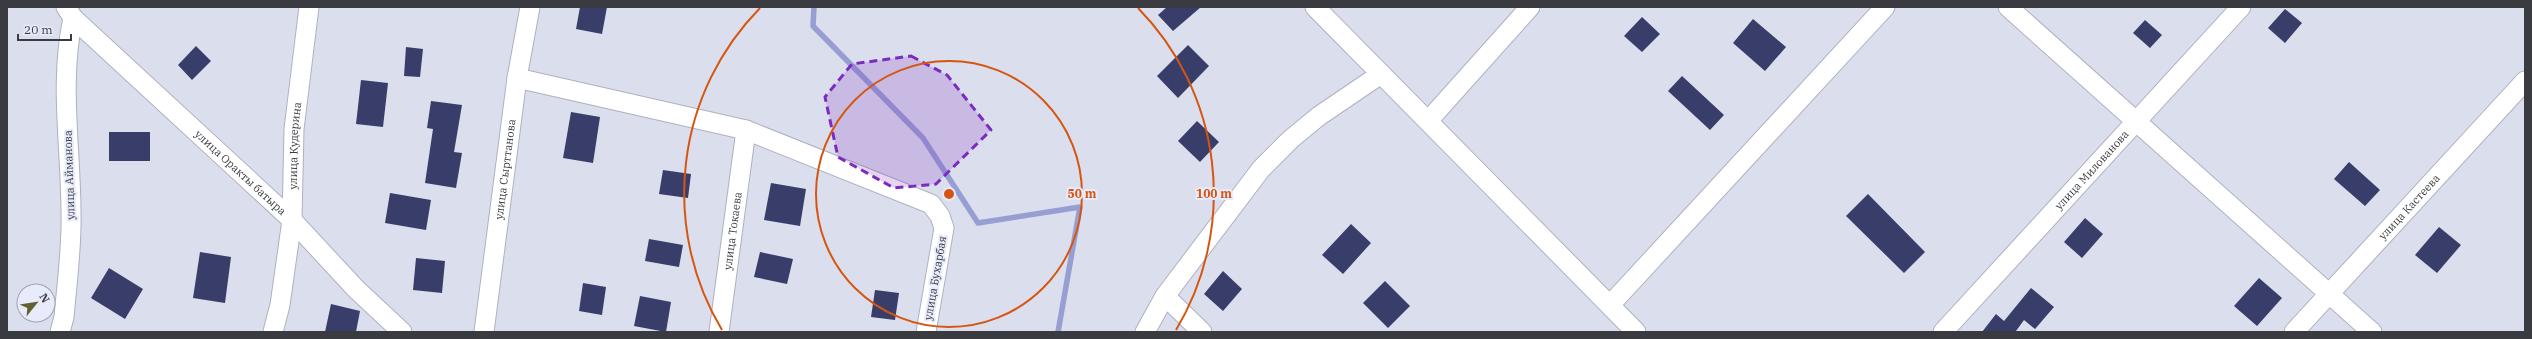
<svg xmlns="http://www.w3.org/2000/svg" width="2532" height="339" font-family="'IBM Plex Serif',serif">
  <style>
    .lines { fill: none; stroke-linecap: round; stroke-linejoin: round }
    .stream { stroke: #979fd2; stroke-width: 5.5 }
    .building { fill: #383d69 }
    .minor-casing { stroke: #aeb1c0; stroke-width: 21 }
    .minor { stroke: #fff; stroke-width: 19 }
    .marked { fill: #7b2cbf; fill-opacity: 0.2; stroke: #7b2cbf; stroke-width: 3; stroke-dasharray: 8 5; stroke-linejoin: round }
    .ring { fill: none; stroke: #d65611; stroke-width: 2 }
    .labels { text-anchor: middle; stroke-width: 4; stroke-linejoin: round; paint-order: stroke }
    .street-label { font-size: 11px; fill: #393b41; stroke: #e8ebfb }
    .centre { fill: #d65611; stroke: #e8ebfb; stroke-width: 2 }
    .ring-label { font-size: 12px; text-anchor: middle; font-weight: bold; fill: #d65611; stroke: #e8ebfb; stroke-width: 4; stroke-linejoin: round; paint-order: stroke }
  </style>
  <rect width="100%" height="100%" fill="#dbdeed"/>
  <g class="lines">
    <!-- stream -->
    <path class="stream" d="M814,7l-1,19 110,112 55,85 102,-16 -22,125"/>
  </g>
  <!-- building -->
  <path class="building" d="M580,7h27l-5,27 -26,-5z
    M1167,7h34l-28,24 -15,-16z
    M2285,9l17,14 -17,20 -17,-15z
    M1642,17l18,17 -18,18 -18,-16z
    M1753,19l33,28 -21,24 -32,-28z
    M2145,20l17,15 -12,13 -17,-15z
    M1188,45l21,21 -31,32 -21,-22z
    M196,46l15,15 -19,19 -14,-15z
    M406,47l17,2 -3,28 -16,-1z
    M1682,76l42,39 -14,15 -42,-39z
    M361,80l27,3 -5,44 -27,-3z
    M431,101l31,4 -8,47 8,1 -6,35 -31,-5 8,-54 -6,-1z
    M571,112l29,5 -7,46 -30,-5z
    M1197,121l22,21 -19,20 -22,-21z
    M109,132h41v29h-41z
    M2349,162l31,28 -15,16 -31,-27z
    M663,170l28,4 -3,24 -29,-4z
    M771,183l35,6 -6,37 -36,-6z
    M390,193l41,7 -5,30 -41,-7z
    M1868,194l57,58 -21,21 -58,-57z
    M2085,218l18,16 -21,24 -18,-16z
    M1351,224l20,19 -28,31 -21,-19z
    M2439,227l22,18 -24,28 -22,-18z
    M649,239l34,6 -4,22 -34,-6z
    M200,252l31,5 -6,46 -32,-5z
    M760,252l33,7 -6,25 -33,-7z
    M416,258l29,3 -3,32 -29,-3z
    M109,268l34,21 -18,30 -34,-21z
    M1223,271l19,18 -19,22 -19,-17z
    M2259,278l23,20 -25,28 -23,-20z
    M1385,281l25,25 -22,22 -25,-25z
    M583,283l23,4 -4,28 -23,-4z
    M2031,288l23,19 -19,22 -11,-9 -8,11 2,1h-36l14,-18 8,7z
    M875,290l24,3 -4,27 -24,-3z
    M640,296l31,6 -5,30 -32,-6z
    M331,304l29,7 -4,21h-31z"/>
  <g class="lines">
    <defs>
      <g id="minor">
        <path id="s1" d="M66,7l7,11 219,202 64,69 46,43"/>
        <path d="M1315,7l321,325"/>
        <path d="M2008,7l364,325"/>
        <path d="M517,78l229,52 185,74 9,12 4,12 -18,104"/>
        <path d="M1428,121l102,-114"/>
        <path d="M1165,296l37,36"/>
        <path d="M1610,305l275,-298"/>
        <path d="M60,332l4,-15c3,-35 8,-70 7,-104 0,-65 -12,-131 2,-195"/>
        <path id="s2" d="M273,332l7,-27 12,-85 2,-91 15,-122"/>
        <path id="s3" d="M484,332l33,-254 13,-71"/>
        <path id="s4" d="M719,332l27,-202"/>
        <path d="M1145,332l20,-36 96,-127 30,-30 28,-23 62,-42"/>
        <path id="s5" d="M1943,332l298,-325"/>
        <path id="s6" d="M2294,332l231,-251"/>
      </g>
    </defs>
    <!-- minor casing -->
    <use href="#minor" class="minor-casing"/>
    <!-- minor -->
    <use href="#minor" class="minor"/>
  </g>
  <!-- marked area -->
  <path class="marked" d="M911,56l36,19 44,55 -55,54 -42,4 -56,-31 -13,-60 27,-33z"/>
  <!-- distance rings -->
  <g class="ring">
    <circle cx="949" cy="194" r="133"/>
    <path d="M722 330A265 265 0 0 1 760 8M1138 8A265 265 0 0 1 1176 330"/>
  </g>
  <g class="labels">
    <!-- street labels -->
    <g class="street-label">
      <text dy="4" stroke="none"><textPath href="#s2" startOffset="188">улица Кудерина</textPath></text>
      <text dy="4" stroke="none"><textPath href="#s3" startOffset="164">улица Сырттанова</textPath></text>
      <text dy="4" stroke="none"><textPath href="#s5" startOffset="220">улица Милованова</textPath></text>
      <text dy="4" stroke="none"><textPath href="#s1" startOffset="241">улица Оракты батыра</textPath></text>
      <text transform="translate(69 175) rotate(-92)" y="4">улица Айманова</text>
      <text dy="4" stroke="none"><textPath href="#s6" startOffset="170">улица Кастеева</textPath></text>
      <text dy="4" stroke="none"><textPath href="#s4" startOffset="102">улица Токаева</textPath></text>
      <text transform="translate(935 278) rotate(-80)" y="4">улица Бухарбая</text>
    </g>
  </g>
  <circle cx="949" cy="194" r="6" class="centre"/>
  <g class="ring-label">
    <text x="1082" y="198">50 m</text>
    <text x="1214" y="198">100 m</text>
  </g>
  <!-- border -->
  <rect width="2532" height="339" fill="none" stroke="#393b41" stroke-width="16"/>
  <!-- north arrow -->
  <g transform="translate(36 303) rotate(60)"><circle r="19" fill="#e8ebfb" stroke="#a2a5b1"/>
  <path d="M0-3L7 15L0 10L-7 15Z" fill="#63612e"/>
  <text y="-6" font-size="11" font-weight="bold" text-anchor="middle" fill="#393b41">N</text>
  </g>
  <!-- scale -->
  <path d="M18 34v6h53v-6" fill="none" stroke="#393b41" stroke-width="2"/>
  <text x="24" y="34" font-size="12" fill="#393b41" stroke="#e8ebfb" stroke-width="3" paint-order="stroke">20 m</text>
</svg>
